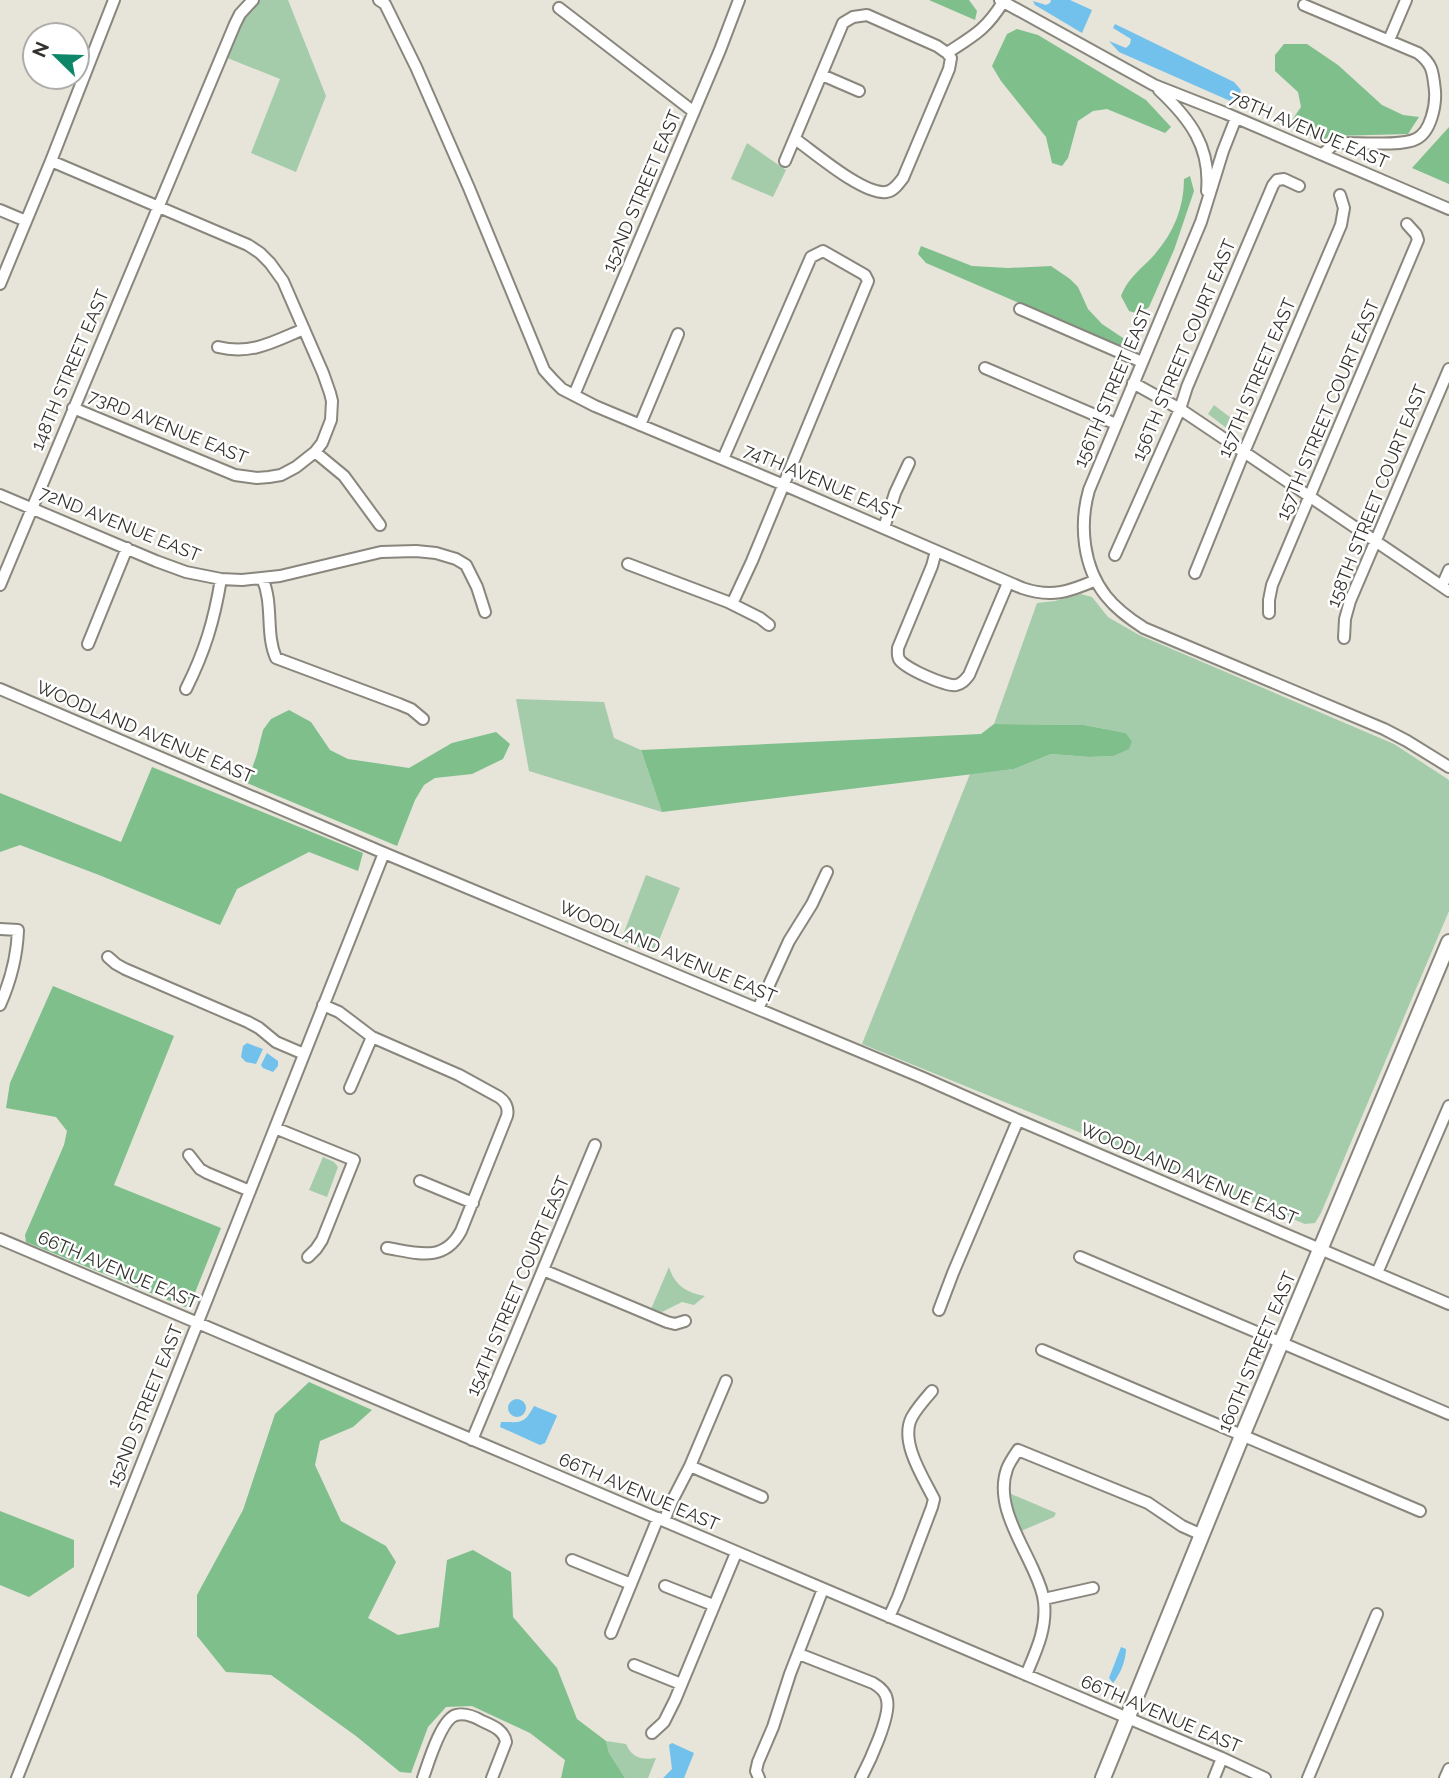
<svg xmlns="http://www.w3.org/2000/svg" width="1449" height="1778" font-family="Raleway,sans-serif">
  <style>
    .green { fill: #a4ccab }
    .forest { fill: #7ebf8b }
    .water { fill: #71c1ec }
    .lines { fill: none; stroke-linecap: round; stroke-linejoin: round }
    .minor-casing { stroke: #89867d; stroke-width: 14 }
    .major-casing { stroke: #89867d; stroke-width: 18 }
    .minor { stroke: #fff; stroke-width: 10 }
    .major { stroke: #fff; stroke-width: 14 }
    .labels { text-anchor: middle; stroke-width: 5; stroke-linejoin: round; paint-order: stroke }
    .street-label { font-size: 18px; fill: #33322e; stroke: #fff }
  </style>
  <rect width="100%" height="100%" fill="#e7e4d9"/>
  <!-- green -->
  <path class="green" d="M259,0h29l38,96 -30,76 -45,-19 29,-74 -55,-22c10,-21 16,-42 34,-57z
    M747,143l39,27 -13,27 -42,-18z
    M1214,405l21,16 -6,9 -21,-16z
    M1081,594l11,3 16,20 31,18 255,109 55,36v131l-128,302 -6,10 -10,1 -443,-180 108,-270 44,-5 37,-15 38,3 24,-1 19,-15 -6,-8 -42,-8 -90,-1 43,-121 18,-2z
    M516,699l88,3 10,36 27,12 21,62 -133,-41z
    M646,875l34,13 -26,65 -33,-13z
    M323,1157l11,5 4,5 -11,30 -18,-7z
    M669,1267c5,18 18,26 36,29l-11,9 -12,-3 -20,10 -11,-3z
    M1011,1494l45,19 -2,4 -33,14 -9,-23z
    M606,1741l20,3c6,14 16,16 30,14l-8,20h-23l-16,-25z"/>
  <!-- forest -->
  <path class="forest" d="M929,0h40l8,11 -2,9z
    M1017,29l21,6 108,65 25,27 -6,6 -58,-24 -14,2 -15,10 -10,37 -6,8 -10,-3 -6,-26 -45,-56 -9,-15 15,-32z
    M1284,44h23l31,21 44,40 21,10 16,2 -11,17 -75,2 -12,4 -33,-14 13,-19 -3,-15 -23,-21v-16z
    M1449,127v57l-37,-16z
    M1190,176l4,15 -20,59 -25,57 -10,7 -10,-3 -8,-15c8,-20 21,-27 34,-42 19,-22 29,-47 29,-75z
    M921,246l51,20 36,2 43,-2 19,13 8,8 10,22 14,15 27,18 -5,6 -198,-85 -8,-9z
    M289,710l22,12 19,28 18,9 61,9 43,-25 44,-11 14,12 -7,15 -31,15 -37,4 -11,7 -9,15 -18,46 -150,-63 10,-29 6,-24 8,-11z
    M994,724l90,1 42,8 6,8 -3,8 -16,7 -24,1 -38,-3 -37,15 -352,43 -21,-62 340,-16z
    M152,767l211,86 -5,18 -49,-19 -72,37 -17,36 -121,-50 -79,-30 -20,7v-59l121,49z
    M53,986l121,50 -60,149 107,43 -31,77 -5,2 -159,-65 -1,-7 39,-90 3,-14 -11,-14 -50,-9 4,-25z
    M309,1382l63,28 -19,17 -33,14 -5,24 26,56 45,25 10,16 -28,56 30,17 41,-8 8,-67 26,-10 38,22 2,45 44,51 20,51 29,22 3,12 16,25h-64l4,-18 -35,-27 -58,-27 -26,1 -18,20 -17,46 -11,-1 -44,-36 -85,-61 -45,-3 -29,-36v-41l46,-85 32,-96z
    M0,1511l74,29v27l-45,30 -29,-12z"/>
  <!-- water -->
  <path class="water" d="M1051,0h19l22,10 -10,23 -47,-28 -2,-4 13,4 4,-2z
    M1115,24l119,58 7,8 -4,14 -118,-52 -10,-11 17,7 4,-4 1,-5 -18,-11z
    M247,1043l16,6 -7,15 -10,-2 -5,-5 2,-11z
    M267,1053l11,8v5l-5,6 -10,-4 -2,-3z
    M508 1408a9 9 0 1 1 18 0a9 9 0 1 1-18 0Z
    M534,1406l22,9 1,1 -12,27 -5,2 -40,-18 1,-5c19,0 23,3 33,-16z
    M1121,1647l5,2c0,11 -6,26 -13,34l-4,-5z
    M672,1743l22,10 -10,25h-21l9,-9 -3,-24z"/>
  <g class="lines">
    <defs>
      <path id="minor" d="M379,0l6,4 31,63 53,121 75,182 9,10 9,9 33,17 189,79 238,103c29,10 47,4 74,-8
        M1000,0l154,85 71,28 224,96
        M1304,5l114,48c15,11 15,20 17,38 1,14 -4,41 -19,48 -15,8 -62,3 -81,4l-12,11
        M559,8l135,104
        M1389,40l17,-40
        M947,53c26,-17 39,-23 56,-51
        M822,75l37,16
        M1159,90c31,29 52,57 48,101
        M1236,118l-13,33 -22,71 -112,268c-10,35 -6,77 17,106 11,14 24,23 38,32l240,101 23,12 42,26
        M795,139c19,13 68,56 91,53 8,-1 12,-8 17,-14l46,-109 2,-11 -4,-5
        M51,161l197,84 12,8 10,10 13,18 40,92 7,20 2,8 -1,19 -9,23 -7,9 -19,15 -15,8 -12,2 -12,1 -22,-3 -162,-67
        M785,161l58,-138 10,-6 14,-2 70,31 10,7
        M0,210l26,11
        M0,284l51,-123 63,-161
        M1020,309l122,53
        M218,347c34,8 55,-5 86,-18
        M985,368l131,56
        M1133,383l47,26 64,43 205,139
        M574,395l146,-345 19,-50
        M640,425l38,-91
        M315,452l29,24 36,49
        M723,459l88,-202 12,-6 42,24 3,6 -116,280 -20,43
        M0,495l156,66 30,11 35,7 21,1 38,-4 101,-24 35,-1 20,2 20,6 10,6 11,22 8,25
        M884,528l11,-35 14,-30
        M936,551l-4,15 -34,82c0,5 -1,7 1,11 5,9 48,28 57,26 6,-1 9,-5 13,-10l39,-92
        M1115,555l65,-146 7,-22 86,-202 4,-5 7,-1 15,7
        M628,564l100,38 32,16 9,7
        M1195,573l49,-121 97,-227 3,-17 -4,-13
        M262,578c12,26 3,55 14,80l123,46 12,5 12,10
        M0,585l235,-561 5,-10 13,-14
        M1442,586l7,-16
        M1269,613v-13l3,-15 146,-345 -2,-6 -9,-10
        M1344,638l1,-19 5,-18 99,-232
        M88,644l39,-96
        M0,689l384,164 537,224 97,43 431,184
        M186,689c19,-38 28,-68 35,-110
        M0,929l18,1c-1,28 -7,50 -18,75
        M108,957l8,7 9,5 123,53 11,6 17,14 28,12
        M323,1005l16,7 33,25 87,38 40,22c6,4 10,11 8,19l-46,115c-17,32 -44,22 -74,17
        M758,1009l31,-68 23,-37 15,-32
        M350,1088l22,-51
        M275,1128l79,32 -32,80 -6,9 -8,8
        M189,1155l11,14 7,4 43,18
        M420,1181l53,22
        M0,1239l1222,519 43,20
        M1080,1257l369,157
        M543,1270l124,52 8,2 10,-3
        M1377,1273l72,-167
        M939,1310l14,-37 65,-153
        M1042,1350l378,161
        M472,1440l123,-295
        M690,1466l72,31
        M664,1521l8,-20 18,-35 36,-85
        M572,1560l59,24
        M665,1586l48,19
        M1044,1599l49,-11
        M889,1617l9,-20 34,-90 2,-8c-11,-22 -35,-58 -22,-82 5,-9 13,-18 20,-26
        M611,1633l47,-115
        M799,1654l74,29c7,4 13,9 14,17 4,16 -18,63 -26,78
        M634,1665l47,19
        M1026,1675c10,-24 21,-46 18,-73 -1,-12 -7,-24 -12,-35 -13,-29 -37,-65 -25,-98 2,-6 7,-13 11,-19l130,53 34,23 20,9
        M652,1733l12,-11 11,-22 61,-147
        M17,1778l367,-925
        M423,1778c5,-14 18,-59 33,-63 8,-2 19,2 26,6 11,5 22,9 24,21l-14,36
        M759,1778l-3,-7 2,-9 15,-35 17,-53 33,-85
        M1214,1778l8,-20
        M1308,1778l69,-164
        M1445,1778l4,-9"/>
      <path id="major" d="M1103,1778l139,-342 207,-494"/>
    </defs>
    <!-- minor casing -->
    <use href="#minor" class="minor-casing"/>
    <!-- major casing -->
    <use href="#major" class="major-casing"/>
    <!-- minor -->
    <use href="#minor" class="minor"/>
    <!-- major -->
    <use href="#major" class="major"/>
  </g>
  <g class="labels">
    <!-- street labels -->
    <g class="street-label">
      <text transform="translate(1309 130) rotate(23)" y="6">78TH AVENUE EAST</text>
      <text transform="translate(642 191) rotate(-67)" y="6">152ND STREET EAST</text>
      <text transform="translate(1184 350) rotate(-67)" y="6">156TH STREET COURT EAST</text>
      <text transform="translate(70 370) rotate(-67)" y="6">148TH STREET EAST</text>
      <text transform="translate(1257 378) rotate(-67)" y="6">157TH STREET EAST</text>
      <text transform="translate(1113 387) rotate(-67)" y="6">156TH STREET EAST</text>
      <text transform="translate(1328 410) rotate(-67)" y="6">157TH STREET COURT EAST</text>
      <text transform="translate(168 427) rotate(22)" y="6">73RD AVENUE EAST</text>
      <text transform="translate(822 482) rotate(23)" y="6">74TH AVENUE EAST</text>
      <text transform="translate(1377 496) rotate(-68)" y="6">158TH STREET COURT EAST</text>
      <text transform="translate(120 524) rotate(22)" y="6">72ND AVENUE EAST</text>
      <text transform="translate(145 732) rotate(23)" y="6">WOODLAND AVENUE EAST</text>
      <text transform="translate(668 952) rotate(23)" y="6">WOODLAND AVENUE EAST</text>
      <text transform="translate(1189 1174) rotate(23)" y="6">WOODLAND AVENUE EAST</text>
      <text transform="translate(118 1270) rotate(23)" y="6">66TH AVENUE EAST</text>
      <text transform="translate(518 1286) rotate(-67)" y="6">154TH STREET COURT EAST</text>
      <text transform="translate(1257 1352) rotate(-67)" y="6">160TH STREET EAST</text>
      <text transform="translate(145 1406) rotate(-68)" y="6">152ND STREET EAST</text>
      <text transform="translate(639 1492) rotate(23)" y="6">66TH AVENUE EAST</text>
      <text transform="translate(1161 1714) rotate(23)" y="6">66TH AVENUE EAST</text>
    </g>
  </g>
  <!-- north arrow -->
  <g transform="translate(56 56) rotate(293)"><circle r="33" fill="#ffffff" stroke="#adadab" stroke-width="2"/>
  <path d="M0-5L12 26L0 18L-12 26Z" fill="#0d8768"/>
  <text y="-10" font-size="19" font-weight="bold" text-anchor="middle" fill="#33322e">N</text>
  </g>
</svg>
